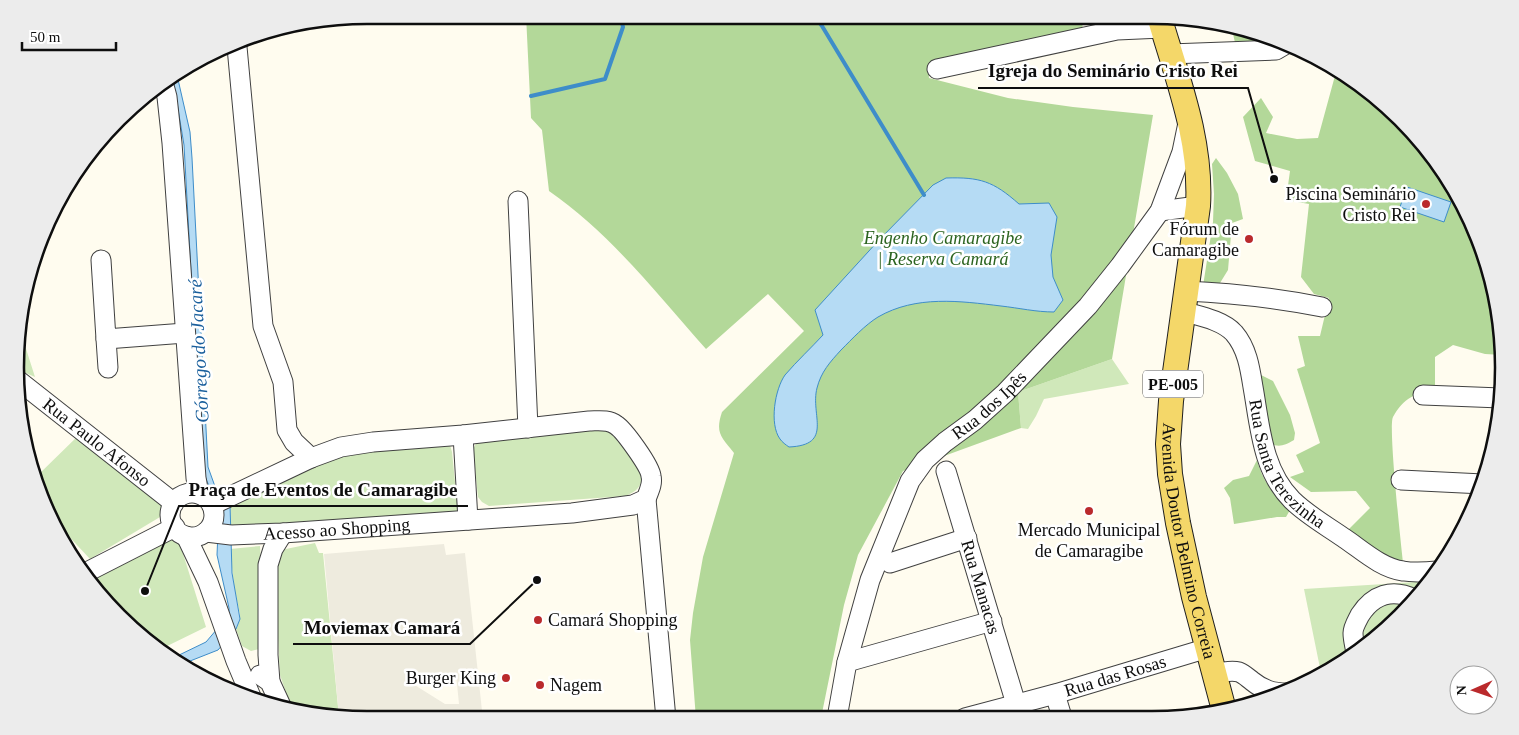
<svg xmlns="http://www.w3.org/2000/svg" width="1519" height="735" font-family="Georgia,serif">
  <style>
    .green { fill: #d0e8ba }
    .forest { fill: #b3d899 }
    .plaza { fill: #eeebde; fill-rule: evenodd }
    .water { fill: #b5dbf4; stroke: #3e8dc9 }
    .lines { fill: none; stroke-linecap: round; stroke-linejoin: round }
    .stream { stroke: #3e8dc9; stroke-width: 4 }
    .minor-casing { stroke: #414141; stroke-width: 21 }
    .major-casing { stroke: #1f1f1f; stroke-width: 26 }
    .minor { stroke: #fff; stroke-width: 19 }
    .major { stroke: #f4d769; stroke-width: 24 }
    .poi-dot { fill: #ba2a2c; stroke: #fff; stroke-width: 2 }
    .labels { text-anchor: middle; stroke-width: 5; stroke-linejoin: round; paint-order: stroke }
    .shield { fill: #fff; stroke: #565656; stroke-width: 1 }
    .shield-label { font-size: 16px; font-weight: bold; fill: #0e0e0e }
    .poi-label { font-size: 18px; fill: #0e0e0e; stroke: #fff; text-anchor: end }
    .park-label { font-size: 18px; font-style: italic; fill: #2c6420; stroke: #fff }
    .street-label { font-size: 18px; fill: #0e0e0e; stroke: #fff }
    .water-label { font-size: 19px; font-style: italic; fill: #1a5f9c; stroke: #fff }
    .rim { fill: none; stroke: #0e0e0e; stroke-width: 2.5 }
    .leader { fill: none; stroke: #0e0e0e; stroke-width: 2 }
    .callout-dot { fill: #0e0e0e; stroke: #fff; stroke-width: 2 }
    .callout-label { font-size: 19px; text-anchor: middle; font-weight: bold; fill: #0e0e0e; stroke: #fff; stroke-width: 5; stroke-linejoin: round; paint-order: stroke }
  </style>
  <rect width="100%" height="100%" fill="#fffcef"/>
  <!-- green -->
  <path class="green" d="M21,333l14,44 -16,-7z
    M1112,359l17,25 -85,15 -8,17 -8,13 -7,-1 -3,-36z
    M606,427l34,41c5,15 -1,23 -15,28l-136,10 -7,-4 -4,-5 -5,-48 4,-7z
    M82,432l81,72v7l-3,6 -70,42 -41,-44 -12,-39z
    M450,445l2,7 6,60 -227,18 -1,-26 122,-55z
    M169,532l11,12 26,83 -45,22 -26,-17 -47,-50 -4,-6z
    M315,543l4,10h4l16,164 -37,-3 -4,-7h-7l-11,-32 -6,-113 7,-12z
    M260,546l5,89 -6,14 -8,2 -9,-5 -6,-17 4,-10v-4l-6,-29 -4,-37z
    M1432,581l-15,15 -37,-6 -29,66 -30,17 -17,-84z
    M1412,602l-46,45 -7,4 2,-28 13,-19z"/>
  <!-- forest -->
  <path class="forest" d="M526,15h554l3,13 -155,35 1,15 79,20 65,9 80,8 -41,244 -94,33 3,36 -118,43 -45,84 -14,50 -23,113 -125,1 -6,-79 3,-27 10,-56 31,-104c-13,-16 -19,-20 -12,-41l82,-81 -36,-37 -62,55c-49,-55 -96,-116 -157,-158l-7,-61 -11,-12z
    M1231,25l56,17 -51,5z
    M1336,72c19,5 32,19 47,32 59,48 97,120 114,194 4,18 4,38 6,57l-18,-1 -32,-9 -18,12v29c-20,9 -31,11 -42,31 -5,9 8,127 10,145l-21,-4 -36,-26 24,-24 -14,-17 -45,1 -21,-15 14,-5 -8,-17 24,-12 -23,-74 8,-3 -7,-30h22l9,-38 -15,-4 -13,-17 8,-73 -23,-4 4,-29 -35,-10 -12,-44 18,-19 12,19 -7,16 31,6 21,-1z
    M1216,158l11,15 11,21 5,25 -11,4 -4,47 -8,13 -17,3 10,-64 1,-28 -2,-30z
    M1257,373l16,8 17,34 5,18 -1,7c-10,6 -14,7 -25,4z
    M1257,460c7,25 16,31 33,50l-4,7h-9l-43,7 -4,-26 -6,-10 9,-8 16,-4z"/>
  <!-- plaza -->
  <path class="plaza" d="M444,544l2,11 19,-2 18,167h-23v-6l-17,1 -1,-5 -89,9 -14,-2 -15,-163zM456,674l3,30h-14l-32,-20v-7z"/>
  <!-- water -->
  <path class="water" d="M177,75l13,57 2,26 16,309 9,25 13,12 2,69 8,46 -4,10 -18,21 -33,13 -10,-6 31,-15 23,-27v-7l-12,-53 2,-47 -17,-38 -18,-325 -7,-42 -7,-24z
    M946,178c34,-1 47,3 73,26l30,-1 8,14 -6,38 2,22 10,23 -9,12c-18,0 -35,-4 -53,-6 -41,-5 -85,-11 -123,11 -13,8 -26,22 -37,33 -11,12 -20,22 -24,38 -7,27 17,57 -28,59 -3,-2 -7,-5 -9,-8 -11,-15 -5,-50 5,-64 12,-14 26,-27 38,-40l-8,-25 64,-70 54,-55z
    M1407,187l44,15 -7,20 -44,-15z"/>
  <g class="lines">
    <!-- stream -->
    <path class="stream" d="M814,15l8,11 102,169
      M531,96l74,-17 18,-52 -3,-12"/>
    <defs>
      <g id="minor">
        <path d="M237,47l26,279 20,56 4,48 7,12 17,16"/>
        <path d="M1170,54l106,-4 12,-7"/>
        <path d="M937,69l180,-39 45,-2"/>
        <path d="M163,82l4,15 5,46 24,335 3,16"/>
        <path d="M518,201l10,227"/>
        <path d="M1160,211l38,-5"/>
        <path d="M101,260l5,79 79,-6"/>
        <path d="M1186,291c46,2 90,7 136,16"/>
        <path id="s1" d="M1182,311c17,5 40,9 52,22 13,15 16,35 19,54 7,39 9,83 39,113 15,15 35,26 52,38 18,12 37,30 59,33 12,2 23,1 35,0"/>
        <path d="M106,339l2,29"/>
        <path id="s2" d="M19,381l155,122"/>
        <path d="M1423,395l78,3"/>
        <path d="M463,435l5,85"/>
        <path id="s3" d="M946,471l70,233"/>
        <path d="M1401,480l82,4"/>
        <circle cx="192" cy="515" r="22"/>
        <path d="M646,499l20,220"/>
        <path id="s4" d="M206,532l25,3 52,-2 289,-20 61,-8 13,-6c3,-8 7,-15 5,-23 -1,-10 -27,-46 -35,-51 -8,-6 -18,-4 -27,-4l-126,14 -90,7 -32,5 -30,11 -99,47"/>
        <path d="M186,536l22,46 28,79 16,38"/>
        <path d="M890,563l77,-25"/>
        <path d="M83,574l92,-47"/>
        <path d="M1356,653c-1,-7 -3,-13 -3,-20 0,-6 4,-12 7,-18 13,-20 32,-27 54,-16"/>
        <path d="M847,662l145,-41"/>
        <path d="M1214,674c8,-2 17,-4 25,-2 5,2 9,6 13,9 11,9 21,12 35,12"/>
        <path d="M260,675l10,7 12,26"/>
        <path d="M270,682l-2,-27v-90l5,-16 10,-16"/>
        <path d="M1055,694l7,23"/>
        <path id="s5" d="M837,718l10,-56 23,-82 40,-99 15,-21 20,-18 30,-22 30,-27 83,-87 32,-40 40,-55 22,-59 6,-29"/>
        <path id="s6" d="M965,718l90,-24 153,-46"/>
      </g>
      <g id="major">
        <path id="s7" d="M1159,16c18,62 43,124 39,190l-27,195 -3,43 2,30 8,49 16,74 30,113"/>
      </g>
    </defs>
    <!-- minor casing -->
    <use href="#minor" class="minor-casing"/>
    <!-- major casing -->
    <use href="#major" class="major-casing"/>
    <!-- minor -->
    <use href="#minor" class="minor"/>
    <!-- major -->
    <use href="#major" class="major"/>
  </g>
  <!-- markers -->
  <g class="poi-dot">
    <circle cx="1426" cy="204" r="5"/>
    <circle cx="1249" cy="239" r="5"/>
    <circle cx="1089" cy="511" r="5"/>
    <circle cx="538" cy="620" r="5"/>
    <circle cx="506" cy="678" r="5"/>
    <circle cx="540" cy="685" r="5"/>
  </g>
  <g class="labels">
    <!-- shield labels -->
    <rect class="shield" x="1143" y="370.5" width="60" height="27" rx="4"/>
    <g class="shield-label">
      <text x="1173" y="390">PE-005</text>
    </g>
    <!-- poi labels -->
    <g class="poi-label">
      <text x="1416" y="200">Piscina Seminário<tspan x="1416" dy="21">Cristo Rei</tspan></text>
      <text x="1239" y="235">Fórum de<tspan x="1239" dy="21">Camaragibe</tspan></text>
      <text x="1089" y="536" text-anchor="middle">Mercado Municipal<tspan x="1089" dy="21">de Camaragibe</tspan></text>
      <text x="548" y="626" text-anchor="start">Camará Shopping</text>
      <text x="496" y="684">Burger King</text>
      <text x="550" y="691" text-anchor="start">Nagem</text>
    </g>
    <!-- park labels -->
    <g class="park-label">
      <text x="943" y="244">Engenho Camaragibe<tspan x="943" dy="21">| Reserva Camará</tspan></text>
    </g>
    <!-- street labels -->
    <g class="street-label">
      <text dy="6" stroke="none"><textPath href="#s5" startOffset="359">Rua dos Ipês</textPath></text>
      <text dy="6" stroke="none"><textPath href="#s2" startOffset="99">Rua Paulo Afonso</textPath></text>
      <text dy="6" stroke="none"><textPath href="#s1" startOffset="202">Rua Santa Terezinha</textPath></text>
      <text dy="6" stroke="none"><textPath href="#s4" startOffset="131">Acesso ao Shopping</textPath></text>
      <text dy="6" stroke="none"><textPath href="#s7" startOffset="534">Avenida Doutor Belmino Correia</textPath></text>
      <text dy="6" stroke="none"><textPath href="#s3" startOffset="121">Rua Manacas</textPath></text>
      <text dy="6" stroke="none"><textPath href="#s6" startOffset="156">Rua das Rosas</textPath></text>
    </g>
    <!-- water labels -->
    <g class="water-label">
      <text transform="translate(198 351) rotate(-93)" y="7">Córrego do Jacaré</text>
    </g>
  </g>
  <!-- crop -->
  <path d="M0 0H1519V735H0ZM367 24H1152A343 343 0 0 1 1495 367V368A343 343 0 0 1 1152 711H367A343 343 0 0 1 24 368V367A343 343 0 0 1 367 24Z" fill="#ececec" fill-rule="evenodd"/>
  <path class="rim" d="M367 24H1152A343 343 0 0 1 1495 367V368A343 343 0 0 1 1152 711H367A343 343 0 0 1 24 368V367A343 343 0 0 1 367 24Z"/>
  <!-- callouts -->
  <path class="leader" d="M1274 179L1248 88H978M145 591L179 506H468M537 580L470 644H293"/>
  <g class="callout-dot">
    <circle cx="1274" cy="179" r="5"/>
    <circle cx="145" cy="591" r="5"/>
    <circle cx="537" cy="580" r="5"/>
  </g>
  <g class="callout-label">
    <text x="1113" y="77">Igreja do Seminário Cristo Rei</text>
    <text x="323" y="496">Praça de Eventos de Camaragibe</text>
    <text x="382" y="634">Moviemax Camará</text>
  </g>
  <!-- north arrow -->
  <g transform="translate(1474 690) rotate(268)"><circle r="24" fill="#ffffff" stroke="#9f9f9f"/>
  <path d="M0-4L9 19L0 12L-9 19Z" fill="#ba2a2c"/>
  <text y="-8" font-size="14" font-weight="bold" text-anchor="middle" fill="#0e0e0e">N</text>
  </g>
  <!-- scale -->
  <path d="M22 42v8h94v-8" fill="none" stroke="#0e0e0e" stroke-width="2.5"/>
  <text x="30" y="42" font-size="15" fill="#0e0e0e" stroke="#ffffff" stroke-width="4" paint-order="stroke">50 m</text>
</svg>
